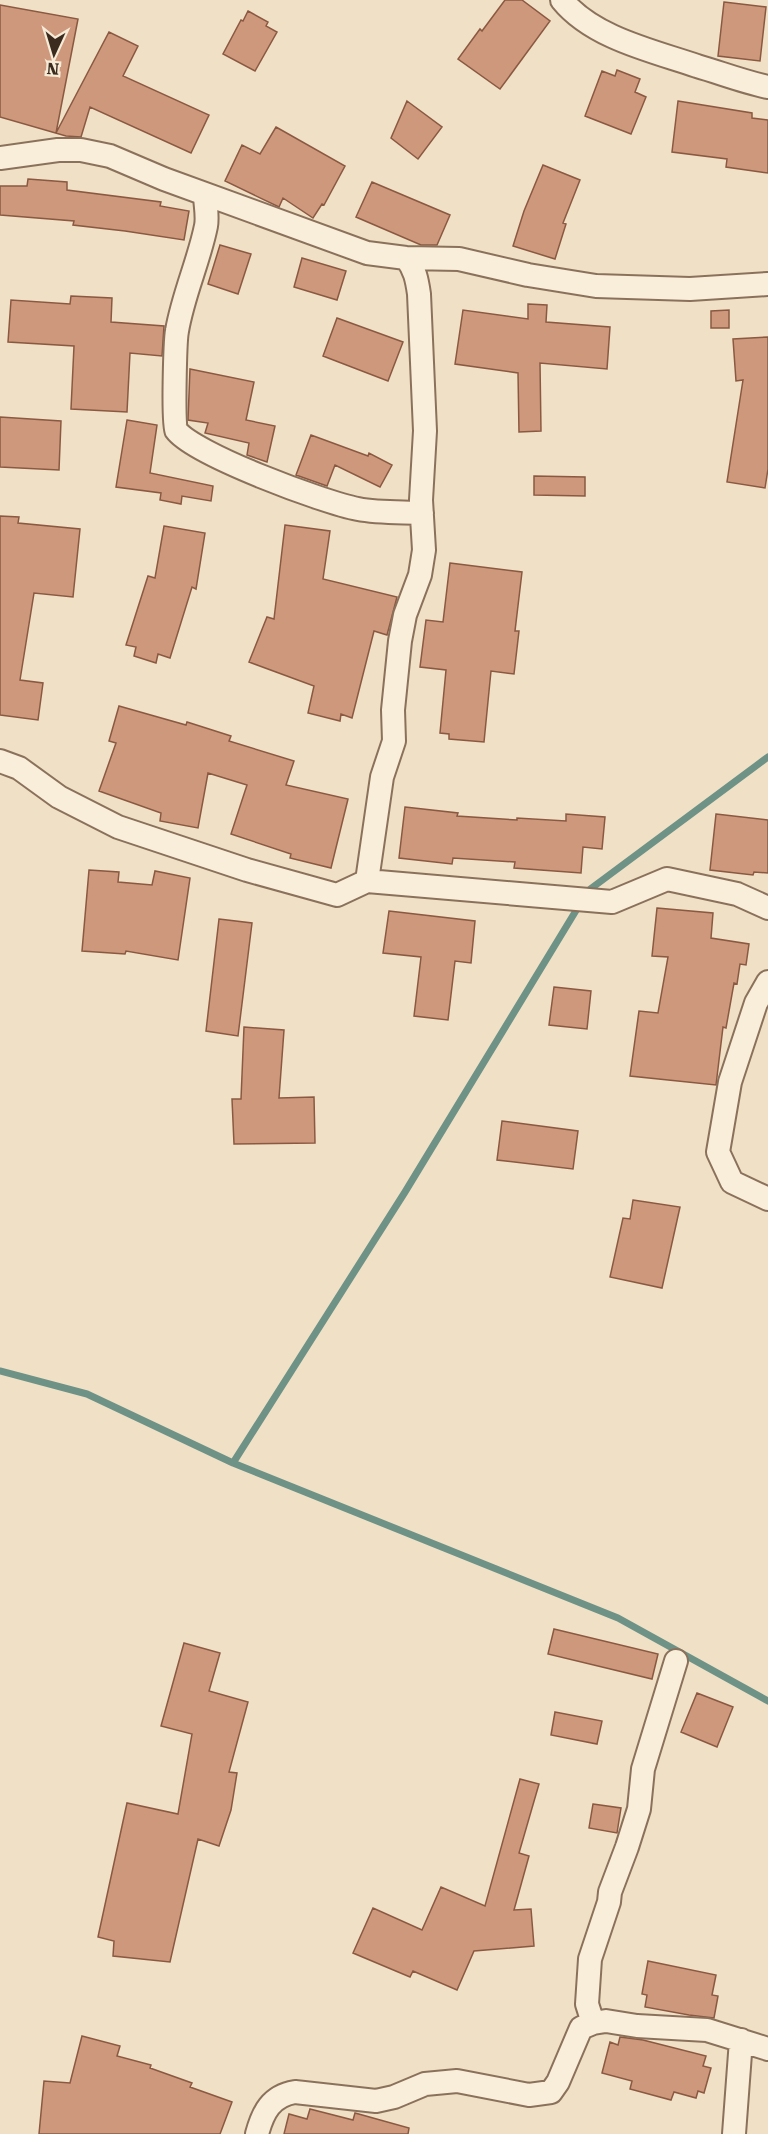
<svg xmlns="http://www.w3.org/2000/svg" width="768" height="2134" font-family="'Roboto Serif',serif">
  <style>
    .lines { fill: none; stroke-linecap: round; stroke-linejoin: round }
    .stream { stroke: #6e9286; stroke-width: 7 }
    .building { fill: #ce987c; stroke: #8b5941; stroke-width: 1.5 }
    .street-casing { stroke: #8b715b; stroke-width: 26 }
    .street { stroke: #f9eeda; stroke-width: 22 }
  </style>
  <rect width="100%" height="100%" fill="#efe0c6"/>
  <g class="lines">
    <!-- stream -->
    <path class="stream" d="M586,894l3,-4 179,-133
      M0,1371l87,23 146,69 385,155 150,83
      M233,1463l172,-271 175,-288"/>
  </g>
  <!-- building -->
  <path class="building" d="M505,0h17l28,21 -50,68 -42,-30 22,-30 2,2z
    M724,2l42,5 -6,54 -42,-5z
    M0,5l78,14 -22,114 53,-101 29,14 -15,30 86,39 -18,38 -101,-46 -9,30 -15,-1 -66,-19z
    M248,11l20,11 -2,4 11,6 -22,39 -32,-17 18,-34 2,1z
    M617,70l23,9 -5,13 11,5 -15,37 -46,-18 17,-45 13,5z
    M407,101l35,26 -24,32 -27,-21z
    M678,101l74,12v5l16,2v53l-42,-6 1,-8 -55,-7z
    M276,127l69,39 -21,39 -2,-1 -9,14 -30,-20 -4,9 -54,-26 17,-36 18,9z
    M543,165l37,15 -17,43 3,1 -11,35 -42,-13 11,-35z
    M28,179l39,3v8l94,12 -1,4 29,5 -5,29 -59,-9 -52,-6 1,-4 -74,-6v-29h27z
    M372,182l78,33 -13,30h-16l-65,-28z
    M220,245l31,9 -13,40 -30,-10z
    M302,258l44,13 -9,29 -43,-13z
    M71,296l41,2 -1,24 53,4 -2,30 -32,-3 -3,59 -56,-3 3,-63 -66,-4 3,-42 59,4z
    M528,304l19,1 -1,17 64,5 -3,42 -67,-6 1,68 -22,1 -1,-59 -63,-9 8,-54 65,9z
    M729,310v18h-18v-17z
    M337,318l66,24 -15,39 -65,-25z
    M768,337v132l-3,19 -38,-6 16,-102 -7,1 -3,-42z
    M190,369l64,13 -8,38 29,6 -8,36 -20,-7 2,-12 -44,-10 3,-10 -20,-3z
    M0,417l61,4 -2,49 -59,-3z
    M127,420l30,5 -7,48 63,13 -2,15 -29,-5 -1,8 -21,-4 1,-7 -45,-6z
    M311,435l57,21 1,-3 23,12 -12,22 -45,-22 -8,21 -31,-11z
    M534,476l51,1v19l-51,-1z
    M0,516l19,1 -1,6 62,6 -7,68 -39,-4 -14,87 23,3 -5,37 -38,-5z
    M285,525l45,6 -7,48 74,18 -10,38 -13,-4 -22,87 -11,-4 -1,7 -32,-8 6,-27 -65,-24 18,-45 7,2z
    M164,526l41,7 -9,56 -4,-2 -22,71 -12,-4 -2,9 -22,-7 2,-9 -10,-2 22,-69 7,2z
    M450,563l72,9 -7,59h4l-5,43 -23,-3 -7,71 -35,-3v-5l-9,-1 6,-63 -26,-3 6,-47 17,2z
    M119,706l67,19 1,-3 44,14 -2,5 65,20 -8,24 62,14 -17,69 -41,-10 1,-4 -60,-20 16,-49 -39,-12 -10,55 -38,-7 1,-8 -62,-22 17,-48 -7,-2z
    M405,807l53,6 -1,3 60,4v-2l49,3v-7l39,3 -3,32 -19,-2 -2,26 -67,-5 1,-6 -62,-4 -1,6 -53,-6z
    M716,814l52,6v53l-14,-1 -1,3 -43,-5z
    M89,870l30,2 -1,10 34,3 3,-14 35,7 -12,82 -52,-9 -1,3 -43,-3z
    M657,908l56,5 -2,25 38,6 -3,21 -6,-1 -3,20 -3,-1 -8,45 -3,-1 -7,58 -86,-9 9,-65 19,2 10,-56 -16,-1z
    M389,911l86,10 -4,42 -16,-2 -7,59 -34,-4 7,-59 -38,-4z
    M219,919l33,4 -14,113 -32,-5z
    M554,987l37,4 -4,38 -38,-4z
    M244,1027l40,3 -5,68 35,-1 1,46 -81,1 -2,-45h9z
    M502,1121l76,10 -5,38 -76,-9z
    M633,1200l47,7 -18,81 -52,-11 13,-59 7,1z
    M554,1629l104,25 -6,25 -104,-25z
    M184,1643l36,10 -11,38 39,11 -19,70 8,1 -6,37 -12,36 -21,-7 -28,123 -57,-6 1,-15 -16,-4 29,-134 51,11 14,-80 -31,-8z
    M697,1693l36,14 -16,40 -36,-15z
    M555,1712l47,9 -5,23 -46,-9z
    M520,1779l19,5 -20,69 10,3 -15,54 17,-1 3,37 -60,5 -17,39 -44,-19 -3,6 -57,-24 20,-45 49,22 19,-43 44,19z
    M593,1804l28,4 -4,25 -28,-5z
    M648,1961l68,14 -4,20 6,1 -4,22 -25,-3 -44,-8 2,-12 -5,-1z
    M82,2036l38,10 -3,10 34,9 -1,3 42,15 -2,4 42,15 -12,32h-181l5,-53 26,2z
    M620,2037l23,3 63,16 -3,10 8,2 -7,25 -6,-2 -2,7 -22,-6 -3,8 -41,-11 2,-8 -30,-8 8,-31 8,3z
    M310,2109l43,11 2,-7 54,15 -1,6h-124l5,-20 18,5z"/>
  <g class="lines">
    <defs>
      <path id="street" d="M562,0c31,38 91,51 135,66 24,7 47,16 71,21
        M0,158l58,-8h23l29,6 54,23 203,74 39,5 53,1 69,16 68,11 94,3 78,-5
        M205,194c0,10 3,22 1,32 -7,35 -23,69 -29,105 -2,10 -4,94 -1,99 17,24 149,73 182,79 20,4 43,3 64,4
        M406,258c9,11 11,22 13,36l6,137 -4,69 3,50 -4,25 -15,40 -5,26 -7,69 1,31 -12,36 -15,104 245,21 55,-23 70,15 31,14
        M0,761l19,7 40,29 59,30 129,43 90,25 30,-14
        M768,982l-12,21 -26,79 -12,70 14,30 36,17
        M593,2023l-6,-19 3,-45 19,-57 1,-10 17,-45 12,-38 4,-40 33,-108
        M257,2134c6,-22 14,-38 38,-42l81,9 18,-4 31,-13 32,-3 72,14 22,-3 7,-10 23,-54 12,-5 13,-2 31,5 70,4 61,19
        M734,2134l7,-94"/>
    </defs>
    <!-- street casing -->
    <use href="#street" class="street-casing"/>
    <!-- street -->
    <use href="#street" class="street"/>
  </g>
  <!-- north arrow -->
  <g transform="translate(54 54) rotate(184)" stroke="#f6ebd6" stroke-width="4.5" paint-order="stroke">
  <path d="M0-4.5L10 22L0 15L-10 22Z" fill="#3b2b1f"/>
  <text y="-9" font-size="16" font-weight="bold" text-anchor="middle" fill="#3b2b1f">N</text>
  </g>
</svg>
